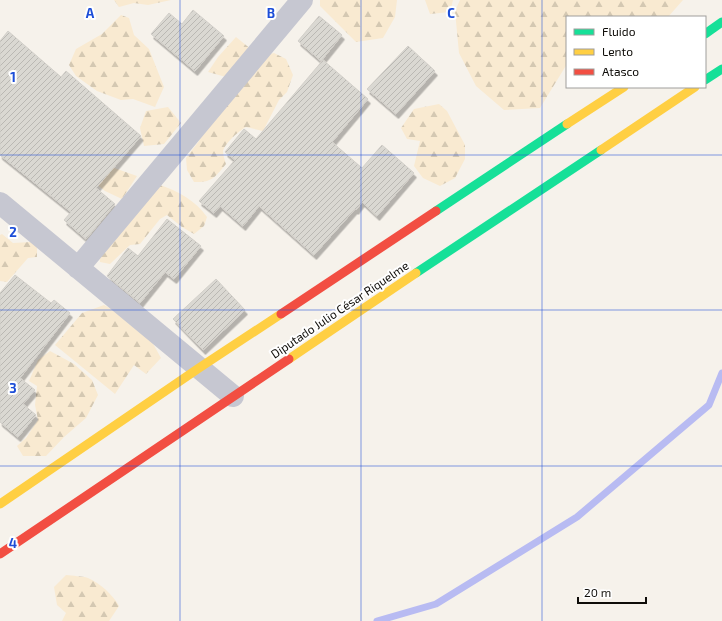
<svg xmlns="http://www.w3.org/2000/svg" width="722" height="621" font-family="'Exo 2',sans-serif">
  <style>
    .forest { fill: url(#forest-firs) }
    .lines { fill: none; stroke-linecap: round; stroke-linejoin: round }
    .stream { stroke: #b8bbf2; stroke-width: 7 }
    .building { fill: url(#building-hatch); stroke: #d2cfc9; filter: url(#shadow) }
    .street { stroke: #c6c7d1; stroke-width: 22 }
    .fast { stroke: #16e098; stroke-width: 9 }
    .slow { stroke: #ffcf43; stroke-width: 9 }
    .jam { stroke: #f24e42; stroke-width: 9 }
    .grid { fill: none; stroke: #1d4ed8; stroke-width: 1; stroke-opacity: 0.55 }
    .labels { text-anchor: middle; stroke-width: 4; stroke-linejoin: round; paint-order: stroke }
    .street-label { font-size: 12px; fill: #0e0c08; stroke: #fff }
    .grid-label { font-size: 13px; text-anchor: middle; font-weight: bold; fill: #1d4ed8; stroke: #fff; stroke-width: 4; stroke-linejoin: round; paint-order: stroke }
  </style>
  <defs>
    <pattern id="forest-firs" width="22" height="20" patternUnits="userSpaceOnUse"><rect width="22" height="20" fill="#f9ead1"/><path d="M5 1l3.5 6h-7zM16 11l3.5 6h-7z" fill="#d4c8b2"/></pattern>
    <pattern id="building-hatch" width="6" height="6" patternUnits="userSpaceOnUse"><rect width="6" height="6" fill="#dad8d2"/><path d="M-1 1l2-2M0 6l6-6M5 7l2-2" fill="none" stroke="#bab8b3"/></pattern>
    <filter id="shadow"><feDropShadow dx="2.5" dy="4.5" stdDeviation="0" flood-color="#0004"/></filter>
  </defs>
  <rect width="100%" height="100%" fill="#f6f2eb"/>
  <!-- forest -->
  <path class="forest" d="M114,0h57l-23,5 -14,-2 -15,4z
    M320,0h77l-2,17 -12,21 -27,4 -36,-36z
    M425,0h28l-3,12 -20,2z
    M460,0h223l-15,17h-101v47l-27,44 -36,2 -28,-24 -17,-33 -4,-42z
    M121,15l8,3 5,17 15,14 15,38 -9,20 -22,-8 -12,1 -24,-9 -21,-15 -7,-11 7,-16 26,-15z
    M236,37l16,13 -26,27 -18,-5 10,-15z
    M274,53l12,6 7,16 -6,17 -8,8 -16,31 -17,-4c-7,4 -21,16 -23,24 0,4 2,10 3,13 -11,13 -14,19 -32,18l-7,-12 -1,-12 13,-17 13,-27 51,-58z
    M439,104l8,7 18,34v14l-10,19 -15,8 -17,-8 -9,-12 6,-25 -13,-2 -6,-11 13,-19z
    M168,107l13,16 -17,21 -20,2 -4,-18 6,-17z
    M100,163l37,13 -15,23 -17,-8 -15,-12z
    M160,185c18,6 36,16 47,32l-3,9 -10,8 -12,-7 -15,-12 -7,4 -20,25 -10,1 -20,19 -10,-2 -1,-11z
    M2,234l11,9 18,-1 6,5v10l-9,1 -21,24 -7,-1v-46z
    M104,305l26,14 21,21 10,18 -15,16 -12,-9 -19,29 -60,-49 27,-32z
    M50,351l24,13 18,16 6,15 -12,23 -22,19 -18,19h-23l-6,-10 9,-8 12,-18 -3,-15 2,-19 -8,-5 9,-21z
    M66,575c7,1 16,1 22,3 12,5 25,17 31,28l-10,15h-47l4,-8 -9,-8 -3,-18z"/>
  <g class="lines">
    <!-- stream -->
    <path class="stream" d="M377,621l59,-17 141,-87 132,-112 13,-32"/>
  </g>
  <!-- building -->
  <path class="building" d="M193,10l31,26 -29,35 -44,-37 18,-21 13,11z
    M319,16l23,19 -21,26 -23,-20z
    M8,31l53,46 5,-6 75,65 -45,52 19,16 -29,35 -22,-19 7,-8 -71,-57v-114z
    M408,46l27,25 -39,43 -29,-25z
    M323,60l45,39 -36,43 30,26 20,-23 32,28 -37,43 -15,-14 -6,8 -1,-1 -41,46 -55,-49 -16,20 -23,-20 -6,7 -15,-12 36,-41 -10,-8 19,-23 12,10z
    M167,219l34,27 -27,33 -9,-7 -25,31 -33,-27 21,-28 10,8z
    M15,275l36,28 3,-3 16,13 -50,65 15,12 -12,14 13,11 -18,22 -18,-15v-129z
    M216,279l29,31 -42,40 -30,-31z"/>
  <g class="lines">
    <!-- street -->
    <path class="street" d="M0,203l233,193
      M78,268l224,-268"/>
    <!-- fast -->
    <path class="fast" d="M705,34l17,-12
      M705,80l17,-11
      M436,211l131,-87
      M416,273l185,-123"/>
    <!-- slow -->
    <path class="slow" d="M567,124l57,-37
      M601,150l94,-63
      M289,359l127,-86
      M0,504l199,-136 82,-54"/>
    <!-- jam -->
    <path class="jam" d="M281,314l155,-103
      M0,554l289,-195"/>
  </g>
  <!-- grid -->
  <path class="grid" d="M180,0v621M361,0v621M542,0v621M0,155h722M0,310h722M0,466h722"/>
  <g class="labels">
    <!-- street labels -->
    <g class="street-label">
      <text transform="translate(340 310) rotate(-34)" y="4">Diputado Julio César Riquelme</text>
    </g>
  </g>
  <g class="grid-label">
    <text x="90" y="18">A</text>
    <text x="271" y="18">B</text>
    <text x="451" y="18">C</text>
    <text x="13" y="82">1</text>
    <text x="13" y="237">2</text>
    <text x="13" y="393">3</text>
    <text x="13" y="548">4</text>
  </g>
  <!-- legend -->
  <rect x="566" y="16" width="140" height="72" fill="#ffffff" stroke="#9f9e9c"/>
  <rect x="574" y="29" width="20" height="6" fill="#16e098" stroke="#9f9e9c"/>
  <text x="602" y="36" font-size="12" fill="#0e0c08">Fluido</text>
  <rect x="574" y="49" width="20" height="6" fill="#ffcf43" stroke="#9f9e9c"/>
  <text x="602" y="56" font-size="12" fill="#0e0c08">Lento</text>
  <rect x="574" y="69" width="20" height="6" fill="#f24e42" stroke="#9f9e9c"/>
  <text x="602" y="76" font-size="12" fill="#0e0c08">Atasco</text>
  <!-- scale -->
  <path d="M578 597v6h68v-6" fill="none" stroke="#0e0c08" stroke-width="2"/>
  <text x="584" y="597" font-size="12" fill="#0e0c08" stroke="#ffffff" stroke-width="3" paint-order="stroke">20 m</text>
</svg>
